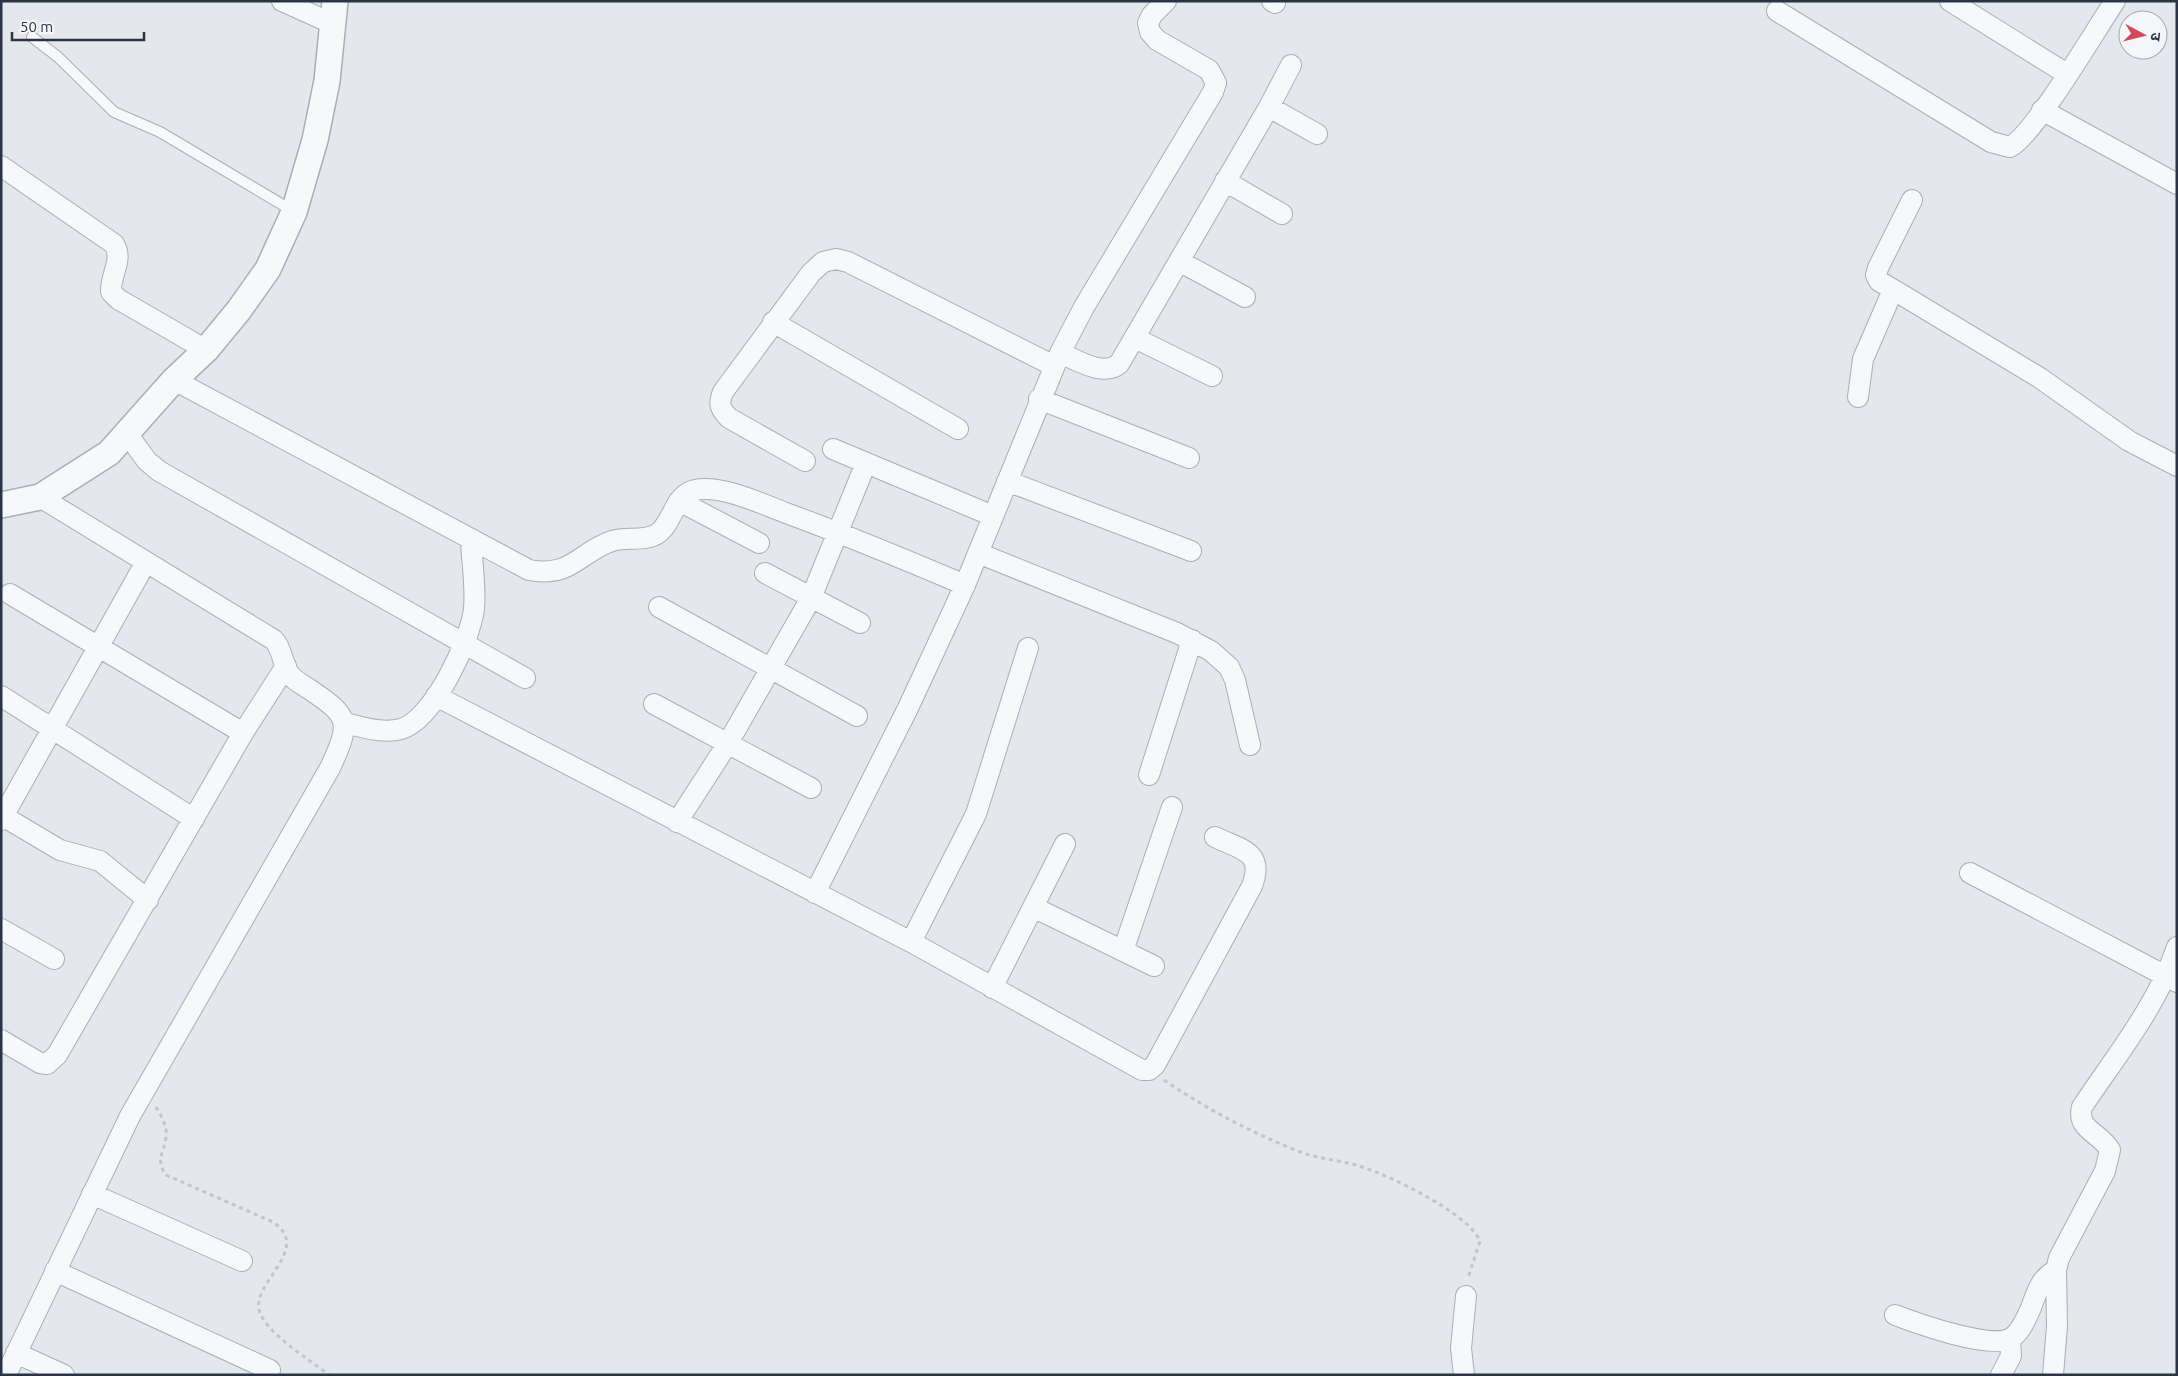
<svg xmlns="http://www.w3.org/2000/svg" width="2178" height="1376" font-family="Ubuntu,'Noto Sans Devanagari',sans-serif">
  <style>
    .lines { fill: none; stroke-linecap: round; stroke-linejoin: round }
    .service-casing { stroke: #a9aeb7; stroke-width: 12 }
    .minor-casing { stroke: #a9aeb7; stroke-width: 22 }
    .tertiary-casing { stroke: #a9aeb7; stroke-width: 28 }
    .path { stroke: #c2c5cb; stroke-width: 3; stroke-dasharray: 4 4; stroke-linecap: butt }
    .service { stroke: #f7f8fa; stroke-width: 10 }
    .minor { stroke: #f7f8fa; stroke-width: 20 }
    .tertiary { stroke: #f7f8fa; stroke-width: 25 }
  </style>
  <rect width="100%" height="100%" fill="#e4e7ec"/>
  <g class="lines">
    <defs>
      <path id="service" d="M32,37l26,20 56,55 46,20 133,79"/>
      <path id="minor" d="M282,1l51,23
        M1272,1l3,2
        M1950,1l117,73
        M1777,11l214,131 19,5c24,-12 86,-118 105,-146
        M1269,107l48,27
        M2042,110l135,74
        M1,166l113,78c10,16 -4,30 -3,48l7,7 88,51
        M1225,181l57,33
        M1912,200l-34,68 -2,7 3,6 161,97 89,63 48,25
        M1179,261l66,36
        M773,322l185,107
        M1135,338l77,38
        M1060,353c17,7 43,24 59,11l150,-257 22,-42
        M174,380l355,190c43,8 50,-18 83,-29 14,-5 32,1 45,-7 16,-10 17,-40 38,-44 26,-6 67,14 91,23 60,22 120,47 179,72
        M1858,397l5,-38 30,-69
        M1039,399l150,59
        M128,435l19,26 12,10 366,207
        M833,449l160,67
        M805,461l-76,-43c-9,-9 -11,-14 -6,-26l88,-119 12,-11 13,-3 12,3 206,104
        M1007,481l184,70
        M679,501l80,42
        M978,553l199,80 34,18 18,16 6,13 15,65
        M765,573l95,50
        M10,594l233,139
        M659,607l198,109
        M1,696l193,123
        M436,696l475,246 231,128h7l6,-5 97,-179c13,-35 -11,-36 -37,-49
        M654,704l157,84
        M345,723c18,4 37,11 56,6 32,-9 69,-88 73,-120 2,-22 -2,-46 -3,-68
        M1149,775l43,-135
        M1,815l59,35 40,11 48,39
        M1,820l145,-258
        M677,822l51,-79 83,-145 55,-135
        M1970,873l207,109
        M815,893l93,-185 57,-123 95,-232 24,-46 129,-215 3,-9 -7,-13 -52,-30 -7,-8 -2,-9 4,-8 14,-14
        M1033,907l121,59
        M1,929l53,30
        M911,942l65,-128 52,-166
        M1123,951l49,-144
        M992,988l73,-144
        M1,1040l39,23 7,1 10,-9 186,-322 43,-67
        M92,1194l150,67
        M55,1271l215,99
        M1895,1315c21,8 96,35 116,23 9,-5 15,-19 19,-28 7,-17 9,-31 26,-40
        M16,1353l48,22
        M6,1375l124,-259 200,-348c21,-46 21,-51 -21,-79 -6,-4 -14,-8 -19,-14 -8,-11 -7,-25 -16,-35l-234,-143
        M1464,1375l-3,-27 5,-52
        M2001,1375l10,-19 -1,-17
        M2053,1375l4,-49 -1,-56 3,-12 46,-87 5,-21c-9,-17 -34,-20 -28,-43 34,-51 75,-101 95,-160"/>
      <path id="tertiary" d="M1,505l39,-8 69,-44 65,-73 32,-30 33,-40 29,-41 26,-57 21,-72 12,-59 8,-80"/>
    </defs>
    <!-- service casing -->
    <use href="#service" class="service-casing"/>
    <!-- minor casing -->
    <use href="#minor" class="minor-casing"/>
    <!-- tertiary casing -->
    <use href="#tertiary" class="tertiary-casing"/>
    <!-- path -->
    <path class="path" d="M1164,1080c44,30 90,54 139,73 20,7 40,7 59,14 29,9 107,47 118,74l-12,37
      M156,1107c5,8 12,21 10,30 -2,16 -11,23 0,38l107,47c41,28 -25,62 -13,91 9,22 50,47 69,62"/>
    <!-- service -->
    <use href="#service" class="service"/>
    <!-- minor -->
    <use href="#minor" class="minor"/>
    <!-- tertiary -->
    <use href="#tertiary" class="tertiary"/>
  </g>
  <!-- border -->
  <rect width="2178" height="1376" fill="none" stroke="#2b3445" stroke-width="5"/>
  <!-- north arrow -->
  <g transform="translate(2143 35) rotate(97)"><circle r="24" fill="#f4f6f9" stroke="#a4a8b1"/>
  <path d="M0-4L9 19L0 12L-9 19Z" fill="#d1495b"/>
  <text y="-8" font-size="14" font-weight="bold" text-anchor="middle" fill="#2b3445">उ</text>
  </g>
  <!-- scale -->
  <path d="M12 32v8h132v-8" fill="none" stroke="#2b3445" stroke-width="2.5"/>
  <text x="20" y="32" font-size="15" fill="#2b3445" stroke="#f4f6f9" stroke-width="4" paint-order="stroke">50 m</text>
</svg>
